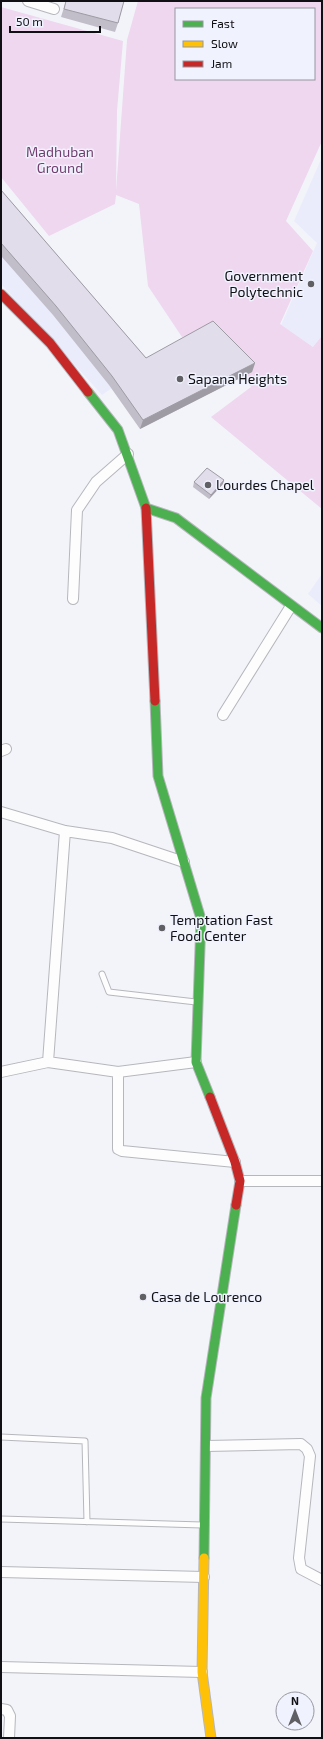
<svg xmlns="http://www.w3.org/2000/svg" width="323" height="1739" font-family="'Exo 2',sans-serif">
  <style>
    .built { fill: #eaecfb }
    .green { fill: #eed7ef; fill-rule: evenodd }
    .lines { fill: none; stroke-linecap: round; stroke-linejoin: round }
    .lane-casing { stroke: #b6b7bc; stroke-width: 7 }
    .street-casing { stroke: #b6b7bc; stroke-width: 12 }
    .fast-casing { stroke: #b6b7bc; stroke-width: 11 }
    .slow-casing { stroke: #b6b7bc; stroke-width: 11 }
    .jam-casing { stroke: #b6b7bc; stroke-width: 11 }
    .lane { stroke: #fdfdfe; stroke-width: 5 }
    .street { stroke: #fdfdfe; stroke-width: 10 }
    .fast { stroke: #4caf50; stroke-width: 9 }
    .slow { stroke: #ffc107; stroke-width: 9 }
    .jam { stroke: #c62828; stroke-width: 9 }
    .wall { fill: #c2bec9 }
    .shaded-wall { fill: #9e9ba4 }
    .building { fill: #e1ddea; stroke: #9e9ba4 }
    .poi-dot { fill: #5f5f64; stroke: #f0f2fd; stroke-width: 1.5 }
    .labels { text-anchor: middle; stroke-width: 3; stroke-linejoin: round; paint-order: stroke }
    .park-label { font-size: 14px; fill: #723e6f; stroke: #f0f2fd }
    .poi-label { font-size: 14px; fill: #0f0f14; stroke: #f0f2fd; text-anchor: start }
  </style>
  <rect width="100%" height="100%" fill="#f3f4fa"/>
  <!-- built -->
  <path class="built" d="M322,157v196l-41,-28 36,-82 -23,-22z
    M1,195l145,169 -44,31 -101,-111z
    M322,574v32l-14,-12z"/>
  <!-- green -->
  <path class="green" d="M138,1h184v140l-36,80 27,30 -33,73 33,23 9,-11v173l-111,-92 40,-30 -40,-59 -29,9 -34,-51 -9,-82 -23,-9 -1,9 -66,32 -48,-59v-170l122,34 -6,70 -1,80 11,-151zM176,9h138v70h-138z"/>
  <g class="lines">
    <defs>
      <path id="lane" d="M102,974l7,18 87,10
        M1,1437l84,4 2,81
        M1,1519l201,6"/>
      <path id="street" d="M28,1l26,8
        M73,599l4,-89 19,-28 32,-28
        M223,715l68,-109
        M1,751l5,-2
        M1,812l64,19 47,7 72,24
        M65,831l-17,231 70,10 78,-10
        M1,1072l47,-10
        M118,1072v77l4,2 113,11
        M240,1181h82
        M206,1446l95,-2 6,5 3,7 -11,102 2,11 21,11
        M1,1572l203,5
        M1,1667l201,5
        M1,1709l6,1 3,6 -1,22"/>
      <path id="fast" d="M88,392l30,38 28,78 30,10 146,110
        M155,701l3,75 43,143 -5,143 14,35
        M204,1558l2,-160 30,-193"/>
      <path id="slow" d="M204,1558l-2,114 9,66"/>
      <path id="jam" d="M1,294l49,49 38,49
        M146,508l9,193
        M210,1097l25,65 5,19 -4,24"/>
    </defs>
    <!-- lane casing -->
    <use href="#lane" class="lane-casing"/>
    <!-- street casing -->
    <use href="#street" class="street-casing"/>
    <!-- fast casing -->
    <use href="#fast" class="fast-casing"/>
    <!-- slow casing -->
    <use href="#slow" class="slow-casing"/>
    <!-- jam casing -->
    <use href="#jam" class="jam-casing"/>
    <!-- lane -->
    <use href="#lane" class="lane"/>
    <!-- street -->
    <use href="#street" class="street"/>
    <!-- fast -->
    <use href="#fast" class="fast"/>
    <!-- slow -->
    <use href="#slow" class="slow"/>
    <!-- jam -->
    <use href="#jam" class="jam"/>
  </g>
  <!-- wall -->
  <path class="wall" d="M66,1h58l-6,22 -3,9 -54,-15z
    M1,190l145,168 109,5 -3,9 -112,57 -31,-44 -56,-70 -52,-59z
    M224,480l-1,4 -14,15 -16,-12 1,-5z"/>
  <!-- shaded-wall -->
  <path class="shaded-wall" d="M255,363l-3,9 -112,57 3,-9z
    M224,480l-1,4 -14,15 2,-4z"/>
  <!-- building -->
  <path class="building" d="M66,1h58l-6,22 -54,-14z
    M1,190l145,168 67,-37 42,42 -112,57 -31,-44 -56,-70 -55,-63z
    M207,468l17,12 -13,15 -17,-13z"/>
  <!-- markers -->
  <g class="poi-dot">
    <circle cx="311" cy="284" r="4"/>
    <circle cx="180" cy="379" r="4"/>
    <circle cx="208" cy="485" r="4"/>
    <circle cx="162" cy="928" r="4"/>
    <circle cx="143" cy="1297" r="4"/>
  </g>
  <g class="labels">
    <!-- park labels -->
    <g class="park-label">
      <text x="60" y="157">Madhuban<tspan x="60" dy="16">Ground</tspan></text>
    </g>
    <!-- poi labels -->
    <g class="poi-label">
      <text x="303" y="281" text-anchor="end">Government<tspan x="303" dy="16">Polytechnic</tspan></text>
      <text x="188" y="384">Sapana Heights</text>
      <text x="216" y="490">Lourdes Chapel</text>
      <text x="170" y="925">Temptation Fast<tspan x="170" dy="16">Food Center</tspan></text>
      <text x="151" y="1302">Casa de Lourenco</text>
    </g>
  </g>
  <!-- border -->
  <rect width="323" height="1739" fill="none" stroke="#0f0f14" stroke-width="4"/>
  <!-- legend -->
  <rect x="175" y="8" width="140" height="72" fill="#f0f2fd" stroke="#9697a0"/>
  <rect x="183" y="21" width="20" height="6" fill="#4caf50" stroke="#9697a0"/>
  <text x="211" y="28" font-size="12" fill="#0f0f14">Fast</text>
  <rect x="183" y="41" width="20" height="6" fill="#ffc107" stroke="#9697a0"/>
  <text x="211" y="48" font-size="12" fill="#0f0f14">Slow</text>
  <rect x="183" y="61" width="20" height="6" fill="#c62828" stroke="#9697a0"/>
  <text x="211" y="68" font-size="12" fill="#0f0f14">Jam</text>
  <!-- north arrow -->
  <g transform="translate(295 1711)"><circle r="19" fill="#f0f2fd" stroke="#9697a0"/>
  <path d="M0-3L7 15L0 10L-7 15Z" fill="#5f5f64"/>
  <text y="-6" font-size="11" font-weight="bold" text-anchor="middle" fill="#0f0f14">N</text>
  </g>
  <!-- scale -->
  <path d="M10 26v6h90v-6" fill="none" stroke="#0f0f14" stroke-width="2"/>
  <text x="16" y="26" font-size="12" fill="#0f0f14" stroke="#f0f2fd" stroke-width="3" paint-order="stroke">50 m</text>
</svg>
